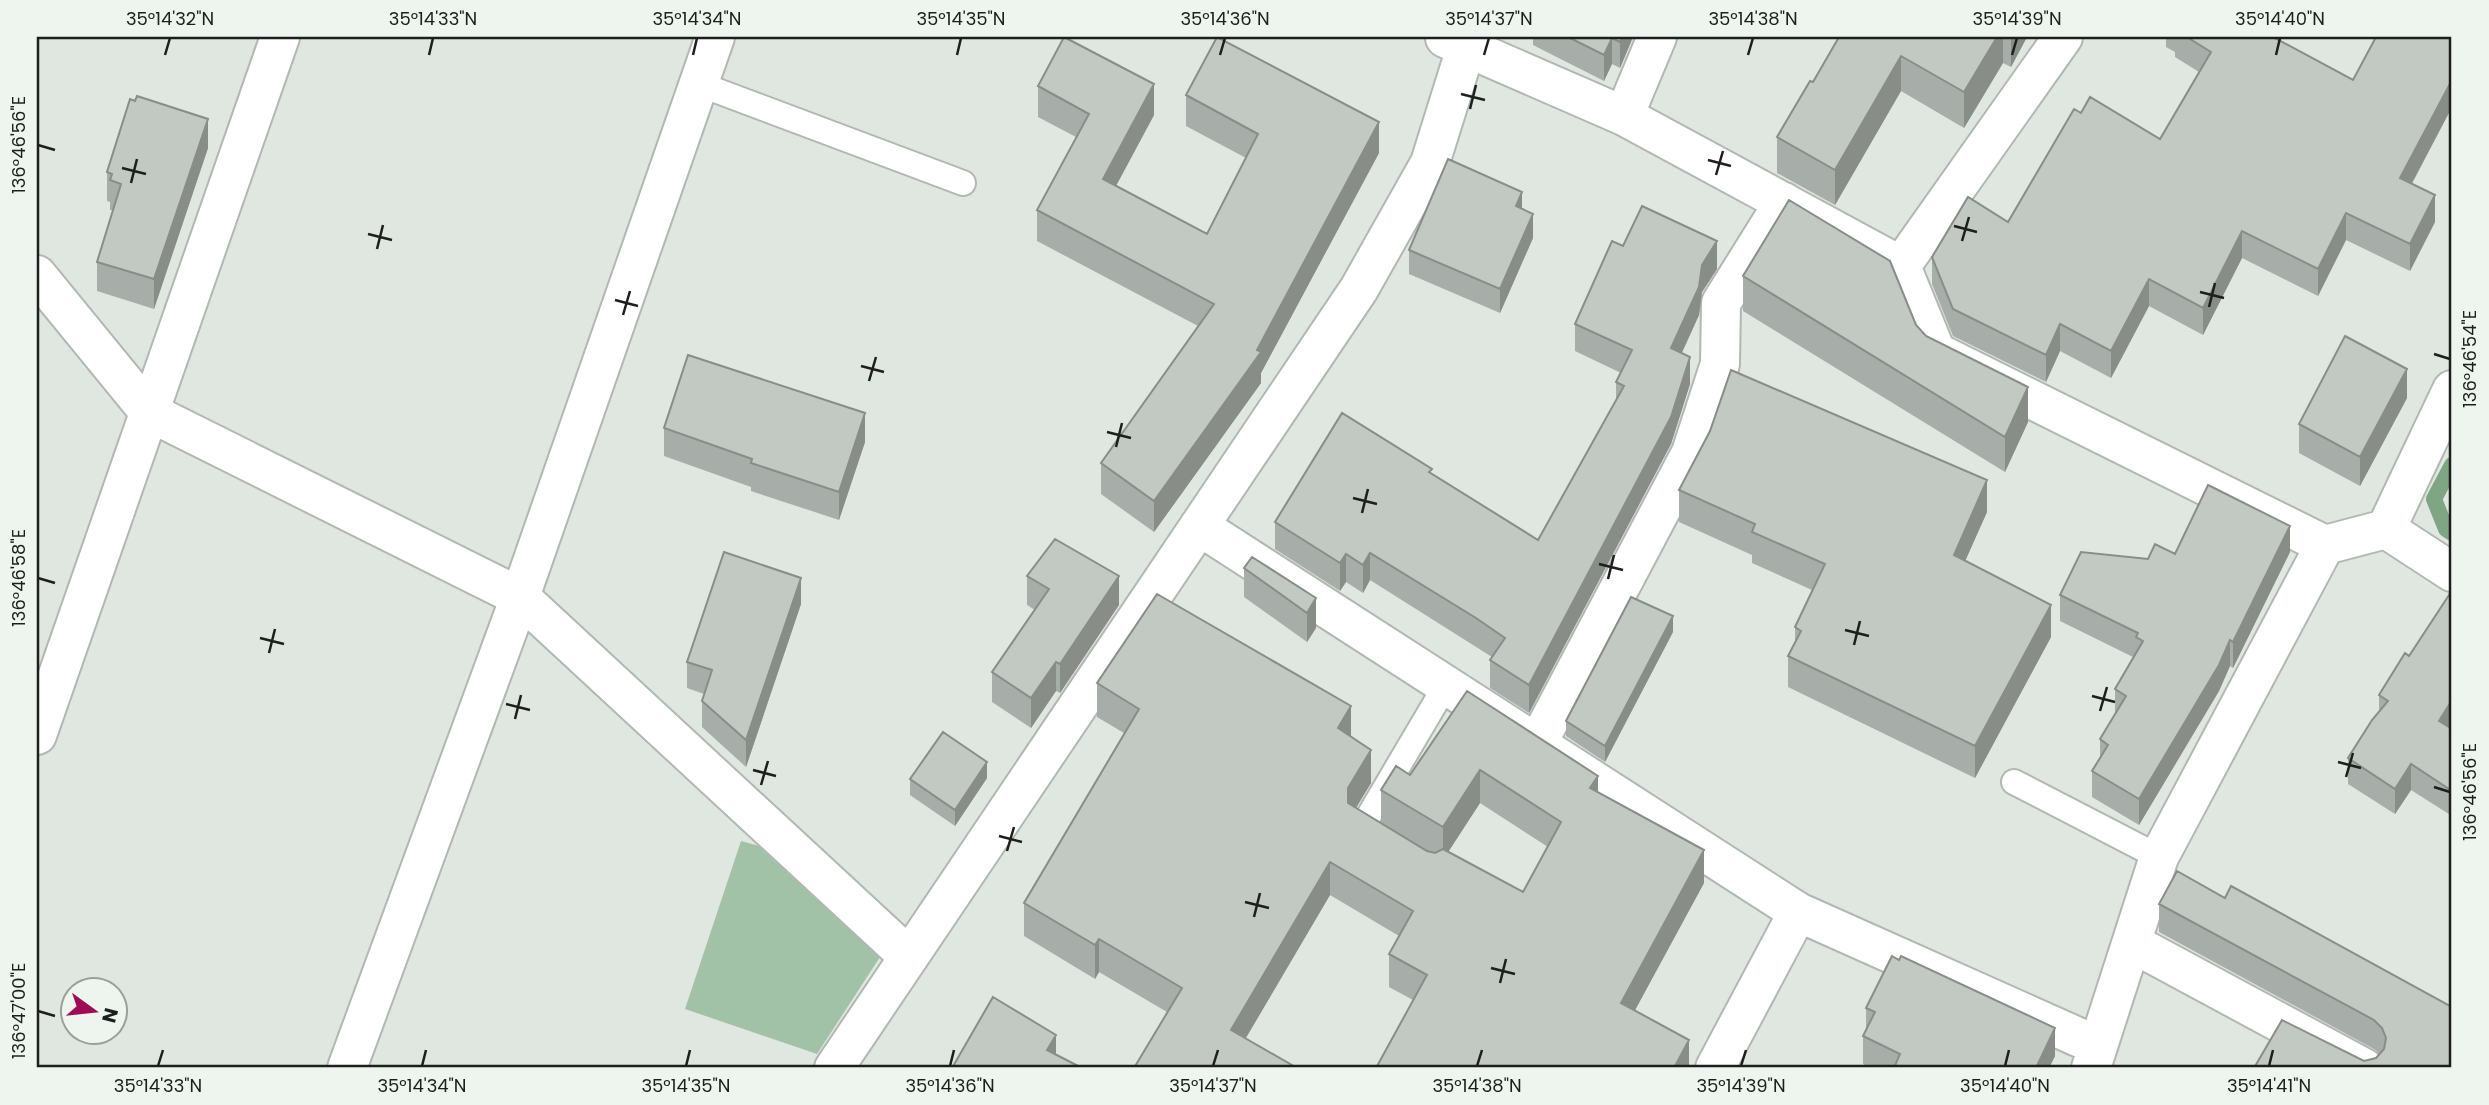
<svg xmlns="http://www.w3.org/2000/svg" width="2489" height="1105" font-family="Poppins,sans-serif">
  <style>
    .green { fill: #a2c2a7 }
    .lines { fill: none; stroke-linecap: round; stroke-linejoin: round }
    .stream { stroke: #7ea684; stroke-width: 16 }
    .lane-casing { stroke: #b1b8b2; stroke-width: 28 }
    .street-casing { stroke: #b1b8b2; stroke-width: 42 }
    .secondary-casing { stroke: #b1b8b2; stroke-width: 42 }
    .lane { stroke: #fff; stroke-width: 24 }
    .street { stroke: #fff; stroke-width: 38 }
    .secondary { stroke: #fff; stroke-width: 38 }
    .wall { fill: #a7ada8; fill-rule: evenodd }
    .shaded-wall { fill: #888d88 }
    .building { fill: #c2c9c3; stroke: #888d88; stroke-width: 2 }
    .ticks { fill: none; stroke: #1d1f1d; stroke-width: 2.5 }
    .neatline { fill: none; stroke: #1d1f1d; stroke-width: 2.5 }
    .ticks-label { font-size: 18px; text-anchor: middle; fill: #1d1f1d }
  </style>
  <rect width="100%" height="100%" fill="#e0e7e1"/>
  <!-- green -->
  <path class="green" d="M741,841l33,9 108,104 -65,100 -132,-45z"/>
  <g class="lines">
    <!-- stream -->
    <path class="stream" d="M2452,465l-18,34 12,30 6,4"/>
    <defs>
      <path id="lane" d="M699,84l264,99
        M2014,782l145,75
        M1377,838l-16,-9 85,-144"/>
      <path id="street" d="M1445,38l179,78 277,150 35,86 389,193
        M1624,116l33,-79
        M1901,266l162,-229
        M37,275l112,137 371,185 389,360
        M1199,526l599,386 300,134
        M2386,529l66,-139
        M37,735l243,-698
        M1537,744l154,-291 29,-89 1,-61 63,-101
        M2132,943l232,125
        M834,1068l525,-779 71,-126 36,-115v-11
        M1715,1068l83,-156
        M2091,1068l68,-211 166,-312 61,-16 66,43"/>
      <path id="secondary" d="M347,1068l173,-471 195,-560"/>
    </defs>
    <!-- lane casing -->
    <use href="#lane" class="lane-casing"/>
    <!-- street casing -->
    <use href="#street" class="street-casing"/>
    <!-- secondary casing -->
    <use href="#secondary" class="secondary-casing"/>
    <!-- lane -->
    <use href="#lane" class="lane"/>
    <!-- street -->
    <use href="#street" class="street"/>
    <!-- secondary -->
    <use href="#secondary" class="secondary"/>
  </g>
  <!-- wall -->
  <path class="wall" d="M1533,37h100l-13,31 -8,-4 -8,17 -71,-36z
    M1839,37h188l-16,30 -8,-4 -39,65 -63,-37 -66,114 -58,-32v-36l36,-55z
    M2166,37h107l80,43 99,-43v70l-40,77 23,38 -25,49 -64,-31 -28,56 -76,-38 -39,77 -54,-29 -38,72 -51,-27 -14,31 -93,-46 -21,-52v-27l76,-35 73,-109 79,26 39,-67 -24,-15v-5l-9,-5z
    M1038,86l116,29 -38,71 91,48 39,-76 -60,-32v-31l193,58 -118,220v10l-107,149 -53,-38v-31l97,-137 -161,-85v-31l39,-73 -38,-20z
    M208,148l-54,161 -57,-18v-29l16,-52h-3v-8l-3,-1v-29z
    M1522,209l11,29 -33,75 -91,-39v-24z
    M1623,246l94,23 -15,23 -3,23 -17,38 8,31 -19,60 -142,269 -39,-25v-28l2,-3 -122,-77 -7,13 -17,-11 -6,9 -65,-42v-27l157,-48 106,66 78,-139v-19l5,-9 -46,-22v-27z
    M1743,276l173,49 10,11 102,86 -23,50 -262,-161z
    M2407,398l-47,88 -61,-33v-29z
    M664,428l201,14 -26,78 -88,-29v-4l-87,-31z
    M1679,490l308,22 -22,49 86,76 -76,141 -187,-91v-31l7,-12v-17l17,-37 -60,-27v-8l-73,-33z
    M2290,552l-57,116 -3,-2 -11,25 -80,134 -47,-28v-26l8,-14v-18l15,-24v-26l18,-32 -73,-36v-26l88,-36 27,-5z
    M1244,568l72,30v30l-9,14 -63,-45z
    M1027,576l92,29 -59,88 -4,-2 -25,37 -39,-26v-30l43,-62 -8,-5z
    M801,604l-55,163 -44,-40v-26l2,-7 -17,-6v-26z
    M1673,632l-68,130 -39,-26v-15z
    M1097,683l254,54 20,46 -15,25 25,15v-33l29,-15 57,-84 131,101 106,91 -69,127 54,58 -276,-68 -24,-13v-33l10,-18 -69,-41 -84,143 -79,-26 -68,-40 -4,7 -71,-43v-33l100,-170 -27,-16zM1480,803l68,44 -25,45 -75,-40z
    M2379,695l73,34v87l-41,-26 -16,24 -47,-30v-26l31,-46z
    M987,778l-32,48 -45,-31v-16z
    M2177,871l275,197 -88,-7 12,-3 4,-4 -6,-5 -215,-117v-28z
    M1866,1008l189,48 -6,12h-178l-8,-4v-28l3,-7z"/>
  <!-- shaded-wall -->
  <path class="shaded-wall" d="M1622,37h11l-13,31v-26z
    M1997,37h6v26l-39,65v-36z
    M2011,37h16l-16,30z
    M1612,38v26l-8,17v-26z
    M1901,56v35l-66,114v-35z
    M2452,80v27l-52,98v-27z
    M1154,84v31l-51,95v-31z
    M208,119v29l-54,161v-30z
    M1379,122v31l-118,220v10l-107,149v-31l103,-151z
    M1522,192v24l-6,-10z
    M2435,195v27l-25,49v-27z
    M2346,213v27l-28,56v-27z
    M1533,214v24l-33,75v-24z
    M2242,231v27l-39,77v-27z
    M1717,241v28l-15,23 -3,23 -28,61v-28l31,-83z
    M2149,279v27l-38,72v-27z
    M2060,324v27l-14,31v-27z
    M1690,357v27l-19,60 -142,269v-28z
    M2407,369v29l-47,88v-29z
    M2028,387v35l-23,50v-35z
    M865,413v29l-26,78v-28z
    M1987,480v32l-33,74v-31z
    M2290,526v26l-57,116v-26z
    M1370,553v27l-7,13v-28z
    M1346,554v28l-6,9v-28z
    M1119,576v29l-59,88v-29z
    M801,578v26l-55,163v-27z
    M1316,598v30l-9,14v-29z
    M2051,605v32l-76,141v-32z
    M1673,616v16l-68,130v-16z
    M2230,640v26l-11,25 -80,134v-26z
    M1056,662v29l-25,37v-30z
    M2452,700v26l-13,20v-25z
    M1351,706v34l-13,-12z
    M1371,750v33l-23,38v-33z
    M987,762v16l-32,48v-16z
    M2411,764v26l-16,24v-25z
    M1480,770v33l-37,57v-33z
    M1598,776v33l-8,-21z
    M1704,850v33l-83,153v-33z
    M1330,862v33l-99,168v-33z
    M1099,939v33l-4,7v-34z
    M2055,1028v28l-6,12h-13z
    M1056,1035v33l-9,-18z
    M1689,1040v28h-15z"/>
  <!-- building -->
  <path class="building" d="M1064,37l90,47 -51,95 104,55 51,-100 -72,-39 31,-58 162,85 -122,228 4,2 -107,149 -53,-38 113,-159 -177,-94 52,-96 -51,-28z
    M1568,37h54l-2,5 -8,-4 -8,17z
    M1839,37h158l-33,55 -63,-36 -66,114 -58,-33 33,-56 3,1z
    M2187,37h86l80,43 23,-43h76v43l-52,98 35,17 -25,49 -64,-31 -28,56 -76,-38 -39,77 -54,-29 -38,72 -51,-27 -14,31 -93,-46 -21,-52 36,-60 40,25 66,-113 7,4 9,-16 70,42 51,-87z
    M137,96l71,23 -54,160 -57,-17 24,-78 -11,-4 2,-6 -5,-2 23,-73 5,2z
    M1448,159l74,33 -6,14 17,8 -33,75 -91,-39z
    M1789,200l101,61 26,64 10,11 102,51 -23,50 -262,-161z
    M1642,206l75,35 -15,24 -3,22 -28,61 19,9 -19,60 -142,268 -39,-25 15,-22 -29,-20 -106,-65 -7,12 -17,-11 -6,9 -65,-41 67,-109 90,56 -3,3 109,68 86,-154 -8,-4 16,-32 -57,-26 37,-83 11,5z
    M2345,336l62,33 -47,88 -61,-33z
    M688,355l177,58 -26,79 -88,-29 1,-4 -88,-31z
    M1731,370l256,110 -33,75 97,50 -76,141 -187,-90 13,-25 -6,-4 30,-63 -73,-32 3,-8 -76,-34 31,-59z
    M2208,485l82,41 -57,116 -3,-2 -11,25 -80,134 -47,-28 16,-26 -8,-6 26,-43 -11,-7 28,-48 -7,-4 2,-4 -78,-38 21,-43 67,7 7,-15 20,10z
    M1055,539l64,37 -59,88 -4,-2 -25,36 -39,-26 57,-83 -22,-13z
    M724,552l77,26 -55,162 -44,-39 10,-31 -25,-8z
    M1252,557l64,41 -9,15 -63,-45z
    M2451,592l1,2v106l-13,21 13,8v62l-41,-27 -16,25 -47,-31 24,-38 16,-19 -9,-6 26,-42 4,3z
    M1157,594l194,112 -13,22 33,22 -23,38v15l79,48 8,2 8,-4 80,43 38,-70 -81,-52 -37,57 -62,-37 15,-24 14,9 57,-84 131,85 -8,12 114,62 -83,153 68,37 -15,28h-298l51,-93 -38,-21 24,-43 -83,-49 -99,168 66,38h-163l48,-80 -83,-49 -4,6 -71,-42 115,-194 -42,-26z
    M1631,597l42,19 -68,130 -39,-25z
    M943,732l44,30 -32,48 -45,-31z
    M2177,871l48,27 6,-12 221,121v61h-198l28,-48 82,41 12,-3 8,-9 2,-11 -4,-10 -8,-8 -215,-116z
    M1892,956l7,4 2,-4 154,72 -19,40h-142l6,-14 -37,-18 12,-24 -9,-4z
    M993,997l63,38 -9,15 35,18h-130z"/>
  <!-- ticks -->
  <path class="ticks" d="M165,55l5,-17M429,55l4,-17M693,55l4,-17M957,55l4,-17M1220,55l5,-17M1484,55l5,-17M1748,55l5,-17M2012,55l5,-17M2276,55l4,-17M1461,94l24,6M1470,109l6,-24M38,145l17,5M1708,160l23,6M122,168l24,6M1716,175l7,-24M131,183l6,-24M1954,226l23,6M368,234l24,6M1962,241l7,-24M377,249l6,-24M2200,292l24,6M615,300l23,6M2209,307l6,-24M623,315l7,-24M2434,354l16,5M861,366l23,6M869,381l7,-24M1107,432l24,6M1116,447l6,-24M1353,498l24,6M1362,513l6,-24M1599,564l24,6M38,578l17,5M1608,579l6,-24M1845,630l24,6M260,638l24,6M1854,645l6,-24M269,653l6,-24M2092,696l23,6M506,704l24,6M2100,711l7,-24M515,719l6,-24M2338,762l23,6M753,770l23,6M2346,777l7,-24M761,785l7,-24M2434,787l16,5M999,836l23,6M1007,851l7,-24M1245,902l24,6M1254,917l6,-24M1491,968l24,6M1500,983l6,-24M38,1011l17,5M158,1066l5,-16M422,1066l4,-16M686,1066l4,-16M950,1066l4,-16M1213,1066l5,-16M1477,1066l5,-16M1741,1066l5,-16M2005,1066l4,-16M2269,1066l4,-16"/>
  <!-- border -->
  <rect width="2489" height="1105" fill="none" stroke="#edf5ee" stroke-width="77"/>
  <!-- north arrow -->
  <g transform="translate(94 1011) rotate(105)"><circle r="33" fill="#edf5ee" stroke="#9a9f9a" stroke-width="2"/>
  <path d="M0-5L12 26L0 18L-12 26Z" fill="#9f0c55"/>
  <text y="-10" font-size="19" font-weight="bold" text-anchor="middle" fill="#1d1f1d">N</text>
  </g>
  <rect x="38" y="38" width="2412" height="1028" class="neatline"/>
  <g class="ticks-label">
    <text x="170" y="25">35°14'32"N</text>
    <text x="433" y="25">35°14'33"N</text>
    <text x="697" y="25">35°14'34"N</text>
    <text x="961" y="25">35°14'35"N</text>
    <text x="1225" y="25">35°14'36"N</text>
    <text x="1489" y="25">35°14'37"N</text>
    <text x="1753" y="25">35°14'38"N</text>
    <text x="2017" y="25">35°14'39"N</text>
    <text x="2280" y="25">35°14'40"N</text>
    <text transform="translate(19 145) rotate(-90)" y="6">136°46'56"E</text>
    <text transform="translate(2470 359) rotate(-90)" y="6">136°46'54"E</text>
    <text transform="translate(19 578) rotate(-90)" y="6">136°46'58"E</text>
    <text transform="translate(2470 792) rotate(-90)" y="6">136°46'56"E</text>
    <text transform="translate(19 1011) rotate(-90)" y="6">136°47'00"E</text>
    <text x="158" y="1092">35°14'33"N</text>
    <text x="422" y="1092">35°14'34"N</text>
    <text x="686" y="1092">35°14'35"N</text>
    <text x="950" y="1092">35°14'36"N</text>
    <text x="1213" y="1092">35°14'37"N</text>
    <text x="1477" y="1092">35°14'38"N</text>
    <text x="1741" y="1092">35°14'39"N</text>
    <text x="2005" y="1092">35°14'40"N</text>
    <text x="2269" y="1092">35°14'41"N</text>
  </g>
</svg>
